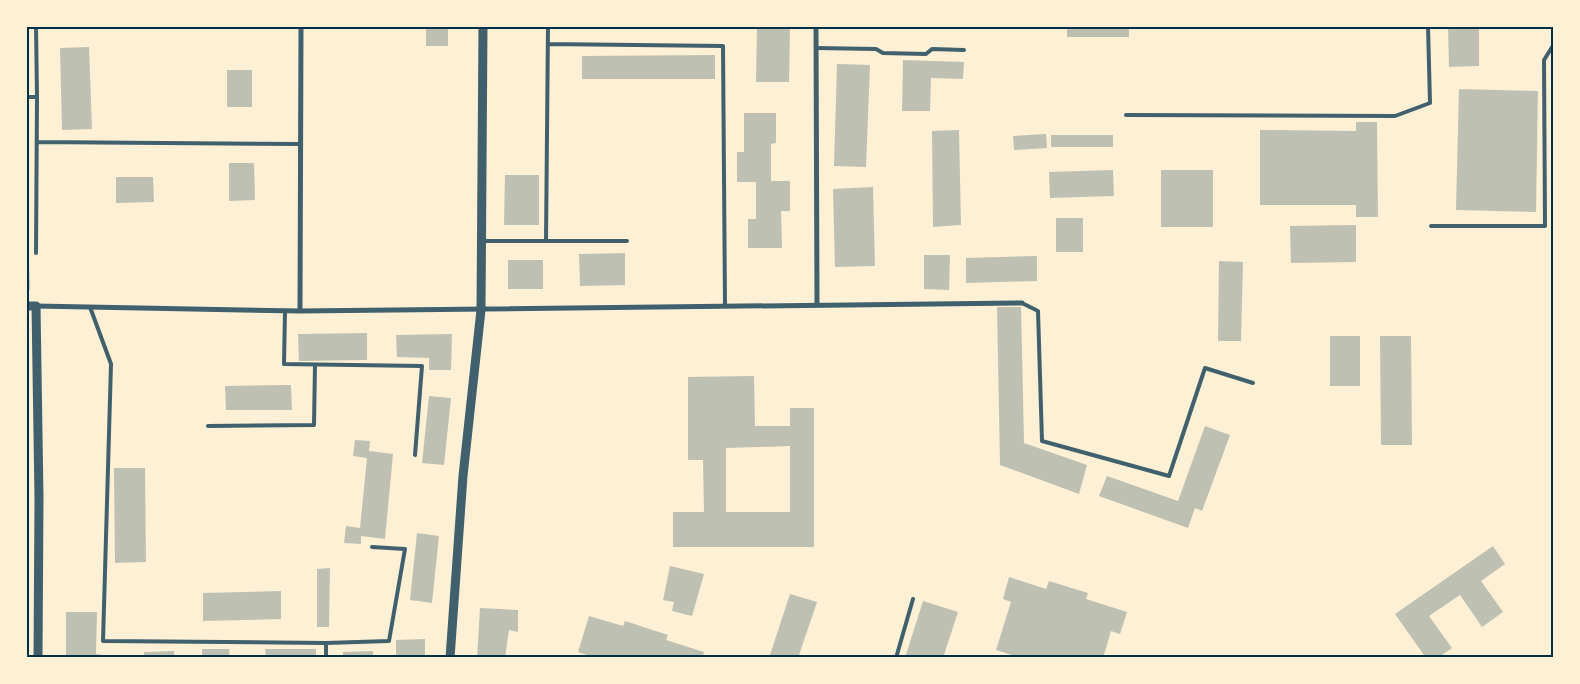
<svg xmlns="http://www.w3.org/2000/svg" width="1580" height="684" font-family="'Fira Sans Condensed',sans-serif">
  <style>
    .building { fill: #bec0b2; fill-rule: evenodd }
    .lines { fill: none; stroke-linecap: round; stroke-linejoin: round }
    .service { stroke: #3f606c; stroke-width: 4 }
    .minor { stroke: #3f606c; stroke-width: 5 }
    .tertiary { stroke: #3f606c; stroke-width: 9 }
    .neatline { fill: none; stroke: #003049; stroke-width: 2 }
  </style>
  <rect width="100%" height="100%" fill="#fdf0d5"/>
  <!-- building -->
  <path class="building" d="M426,26h22v20h-22z
    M757,26h33l-1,56h-33z
    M1067,26h62v11h-62z
    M1448,26h31v40l-30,1z
    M89,47l3,82 -30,1 -2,-82z
    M715,55v24h-133v-23z
    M903,60l61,2 -1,17 -32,-1 -1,33h-28z
    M837,64l33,1 -4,102 -32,-1z
    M227,70h25v37h-25z
    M1459,89l79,2 -2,121 -80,-2z
    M744,113h32v30l-5,1v37h19v30h-9l1,37h-34v-29h8v-37h-19v-30h7z
    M1356,122h21l1,95h-22v-12h-96v-75l96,1z
    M959,130l2,95 -28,2 -1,-96z
    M1046,134l1,14 -33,2 -1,-14z
    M1051,135h62v12h-62z
    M229,163h25l1,37 -26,1z
    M1113,170l1,26 -64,2 -1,-26z
    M1161,170h52v57h-52z
    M505,175h34v50h-35z
    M116,177h37l1,25 -38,1z
    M873,187l2,79 -40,1 -2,-78z
    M1056,218h27v34h-27z
    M1356,225v37l-65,1 -1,-37z
    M625,253v32l-45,1 -1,-32z
    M924,255h26l-1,35 -25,-1z
    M1037,256v25l-71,2v-25z
    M508,260h35v29h-35z
    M1219,261l24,1 -2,79h-23z
    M26,263h3l1,27h-4z
    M997,307h24l3,136 63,22 -8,29 -79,-29z
    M367,333v27l-68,1 -1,-27z
    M452,334l-1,36h-22v-12l-32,-1 -1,-22z
    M1330,336h30v50h-30z
    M1380,336h31l1,109h-31z
    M754,376l1,50h35v-18h24v139h-141v-35h31l-1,-52h-15v-83zM790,446v66h-64v-64z
    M291,385l1,25h-66l-1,-24z
    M429,396l22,2 -7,67 -22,-2z
    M1205,426l25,9 -28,76 -7,-3 -7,20 -89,-32 8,-20 71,25z
    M355,440l15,1 -1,10 24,3 -8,85 -24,-3v8l-17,-1 2,-17 14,2 7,-70 -14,-2z
    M114,468h31l1,94 -31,1z
    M417,533l22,3 -7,67 -22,-3z
    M1493,546l12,18 -24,17 22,31 -21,15 -22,-32 -31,21 23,32 -14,10h-12l-31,-44z
    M670,566l34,8 -12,42 -20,-5 2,-9 -11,-2z
    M330,568l-1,59h-12v-58z
    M1009,577l37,12 3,-8 39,12 -2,6 41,13 -7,22 -9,-3 -8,27h-82l-25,-8 15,-48 -8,-3z
    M281,591v28l-78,2v-28z
    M790,594l27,8 -19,56h-29z
    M923,601l35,11 -15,46h-38z
    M480,608l38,2v22l-9,-2 -4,28h-28z
    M66,612h31l-1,42 8,1v3h-38z
    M589,616l34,10 2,-5 43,14 -2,5 38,12 -2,6h-106l-18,-6z
    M425,639v19h-51v-2l22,-1v-15z
    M202,649h27l1,9h-28z
    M265,649h51v9h-50z
    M174,651v7h-30v-6z
    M373,651v7h-30v-6z"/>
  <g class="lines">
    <!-- service -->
    <path class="service" d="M548,26l-2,215h81
      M548,44l175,2 2,260
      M816,48l60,1 7,4 43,1 6,-5 32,1
      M26,97h11l-1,-71
      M1126,115l269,1 35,-13 -2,-77
      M37,142l263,2
      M1431,226h114l-1,-166 10,-16
      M481,241h65
      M36,253l1,-156
      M1022,303l16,8 4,130 127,35 36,-108 48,15
      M90,307l21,57 -8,277 223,2
      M285,311l-1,53 138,2 -7,89
      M208,426l106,-1 1,-60
      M326,658v-15l63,-2 16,-92 -33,-2
      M896,658l17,-59"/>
    <!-- minor -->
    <path class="minor" d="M816,26l1,279
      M36,306l264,5 722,-8
      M300,311l1,-285"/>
    <!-- tertiary -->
    <path class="tertiary" d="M26,306h10l3,192 -1,160
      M450,658l13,-182 18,-166 2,-284"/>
  </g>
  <!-- border -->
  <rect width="1580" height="684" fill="none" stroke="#fdf0d5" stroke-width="55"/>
  <rect x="28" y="28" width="1524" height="628" class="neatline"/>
</svg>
